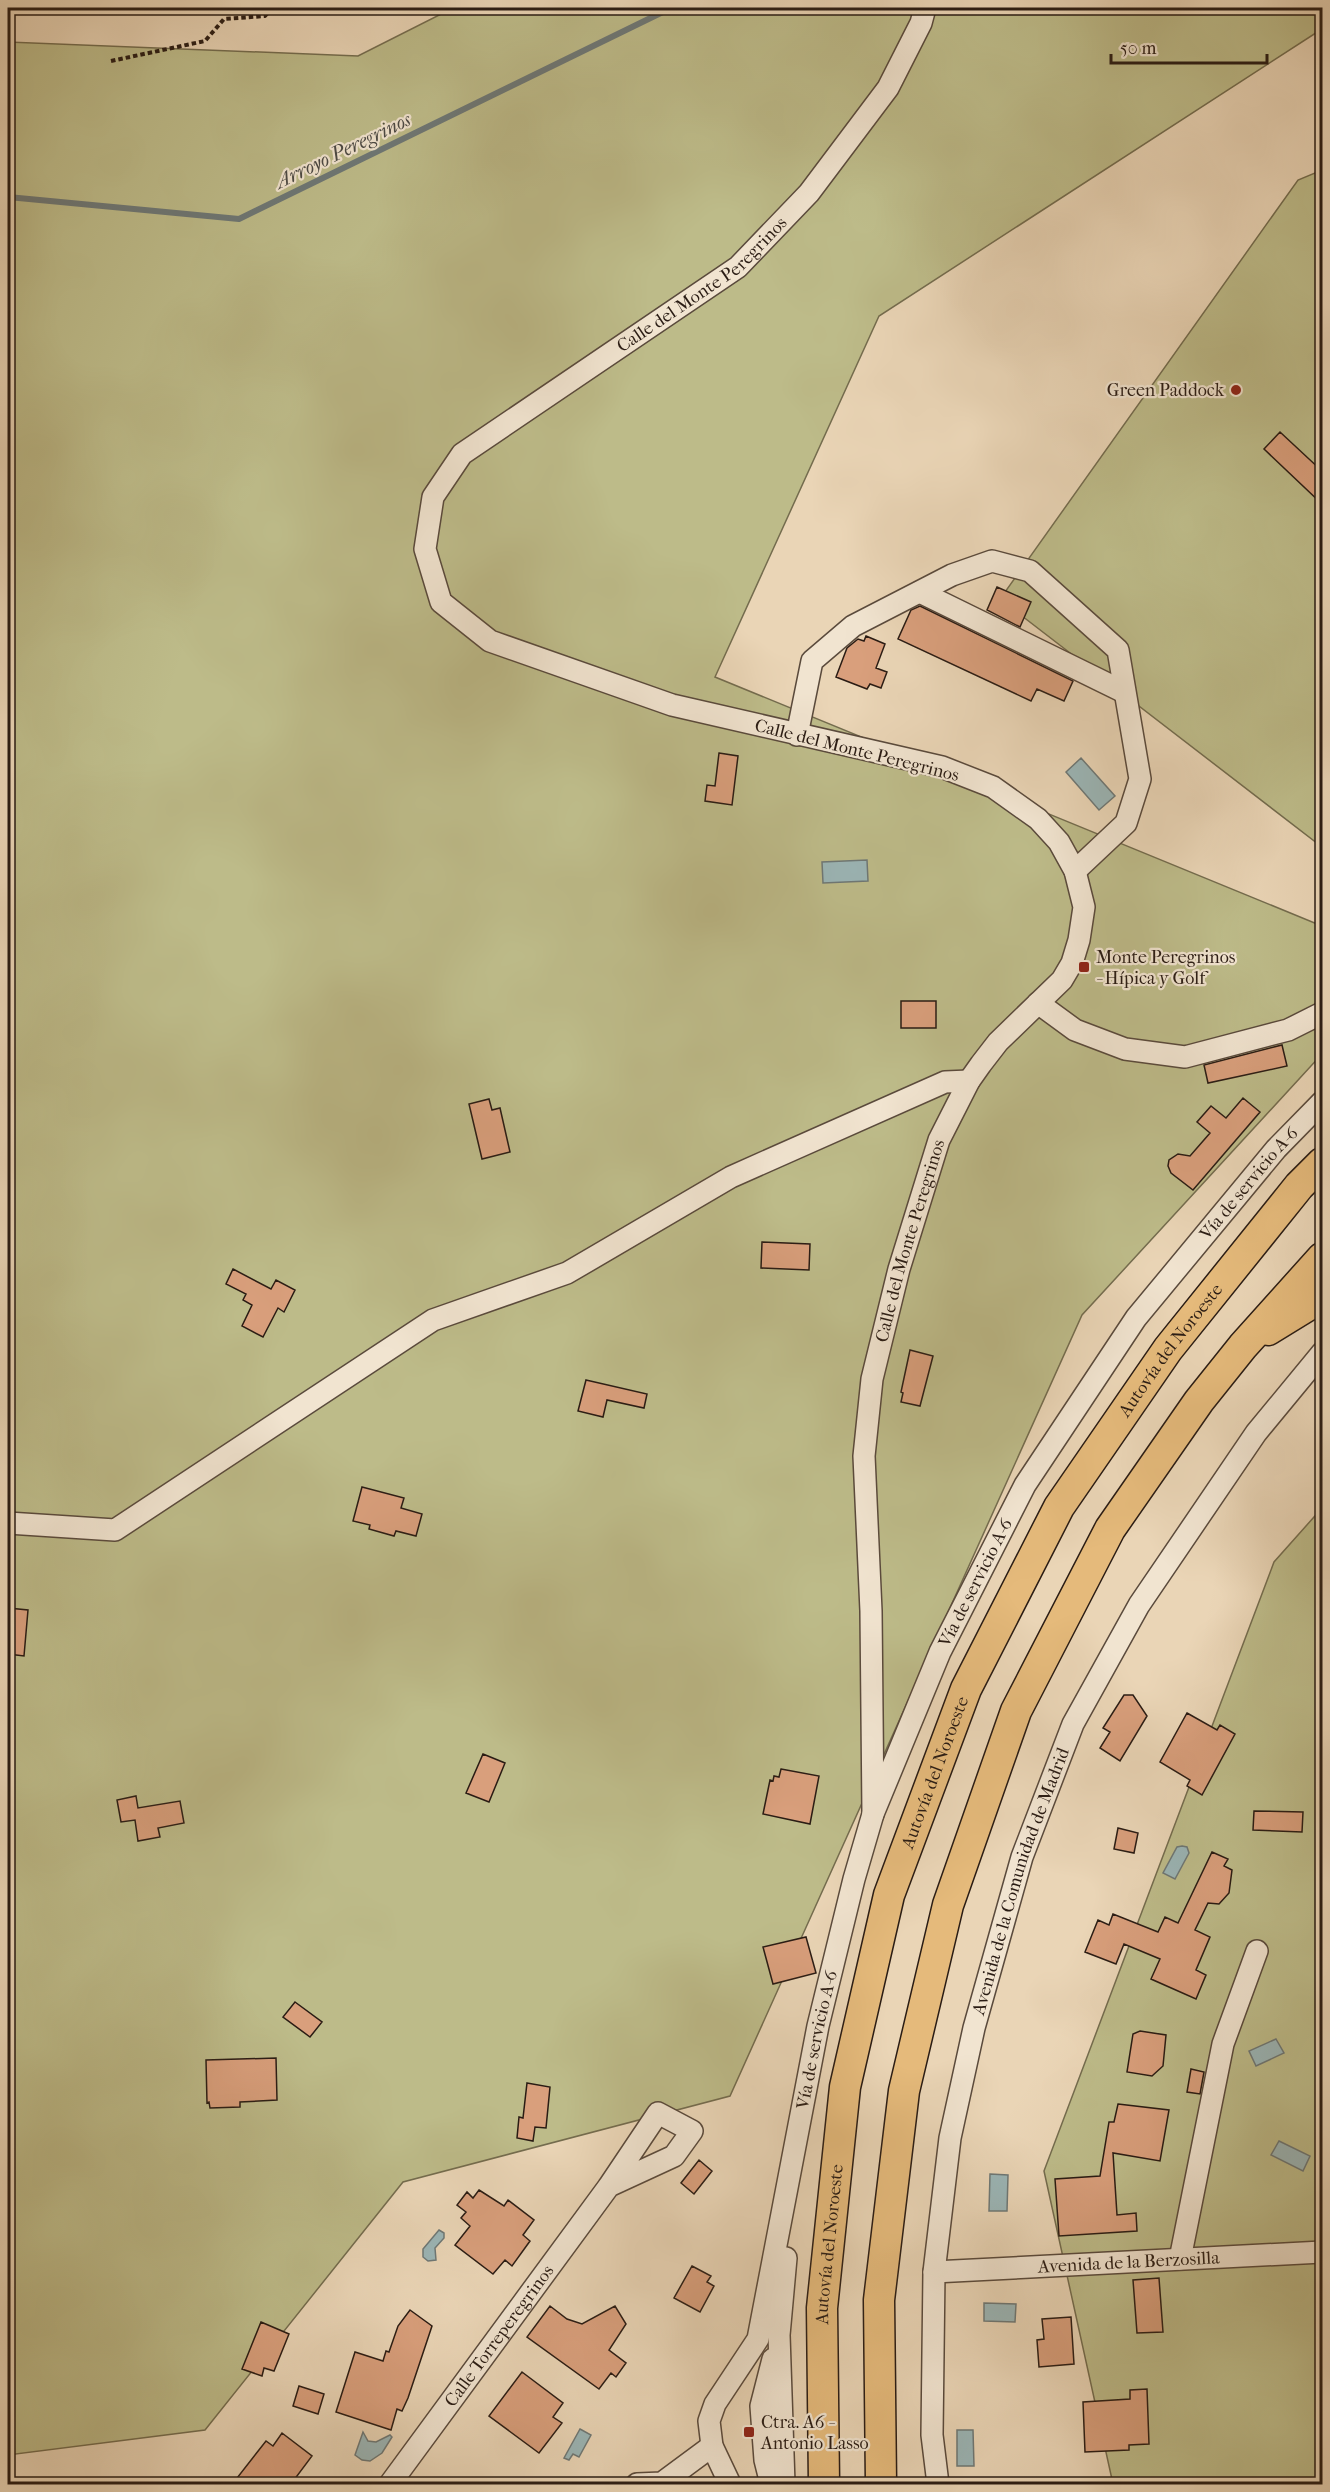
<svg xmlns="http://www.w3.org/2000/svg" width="1330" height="2492" font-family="'IM FELL French Canon',serif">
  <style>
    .green { fill: #bdbb89; stroke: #746c4e; stroke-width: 1.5 }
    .water { fill: #9bb6b7; stroke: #6e7876; stroke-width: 1.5 }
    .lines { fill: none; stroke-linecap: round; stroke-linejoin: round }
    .stream { stroke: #6e7876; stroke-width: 6 }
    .building { fill: #d99f7c; stroke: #2a1c14; stroke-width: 1.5 }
    .minor-casing { stroke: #5a4a3c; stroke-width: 24 }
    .highway-casing { stroke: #2a1c14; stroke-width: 33 }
    .path { stroke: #2a1c14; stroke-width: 4; stroke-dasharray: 4.5 3; stroke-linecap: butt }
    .minor { stroke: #f1e4d0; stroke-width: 21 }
    .highway { stroke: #e5ba7b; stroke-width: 30 }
    .poi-dot { fill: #8f2418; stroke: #f1e4d0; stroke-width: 2 }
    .labels { text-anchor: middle; stroke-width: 4.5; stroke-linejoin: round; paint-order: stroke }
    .street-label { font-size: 18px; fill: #2a1c14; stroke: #f1e4d0 }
    .poi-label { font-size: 18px; fill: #2a1c14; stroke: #f1e4d0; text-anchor: start }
    .water-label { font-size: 20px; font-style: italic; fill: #4c4a45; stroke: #f1e4d0 }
  </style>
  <rect width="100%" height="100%" fill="#ead5b6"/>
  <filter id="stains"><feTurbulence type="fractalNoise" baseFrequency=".00333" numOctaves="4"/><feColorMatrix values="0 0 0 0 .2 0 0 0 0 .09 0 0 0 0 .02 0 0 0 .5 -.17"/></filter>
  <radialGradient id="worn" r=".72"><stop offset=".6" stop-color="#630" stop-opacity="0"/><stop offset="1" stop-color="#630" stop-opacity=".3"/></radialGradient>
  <!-- green -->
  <path class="green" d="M453,8h869v21l-443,287 -164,361 607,249v128l-240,261 -352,781 -327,86 -198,248 -197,25v-2413l350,14z
    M1322,170v677l-322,-248 298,-419z
    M1322,1508v976h-209l-69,-313 230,-609z"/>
  <!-- water -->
  <path class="water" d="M1081,758l34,38 -16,14 -33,-38z
    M867,860l1,21 -45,2 -1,-21z
    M1182,1846l5,1 2,6 -14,26 -12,-6 14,-26z
    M1276,2039l8,14 -28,13 -7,-15z
    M1279,2141l31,15 -7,15 -32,-16z
    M990,2174l18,1 -1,36h-18z
    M439,2230l5,3v5l-9,10 1,12 -8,1 -5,-4v-8z
    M984,2303l32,1 -1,18 -31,-1z
    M580,2429l11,6 -12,22 -6,-3 -4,6 -5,-2z
    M957,2430h16l1,36h-17z
    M363,2432l5,9 8,1 14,-7 2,2 -10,16 -12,8 -8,-1 -7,-5z"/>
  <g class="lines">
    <!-- stream -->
    <path class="stream" d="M8,197l231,22 432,-211"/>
  </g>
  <!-- building -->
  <path class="building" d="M1280,432l43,40v33l-59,-56z
    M997,587l34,15 -11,25 -33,-17z
    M920,606l153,75 -9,20 -27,-12 -6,12 -133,-62 13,-29z
    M866,636l19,8 -9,24 11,4 -6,16 -11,-4 -3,5 -31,-12 11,-29 11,-9 6,2z
    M719,753l19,3 -6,49 -27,-4 2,-16 8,1z
    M901,1001h35v27h-35z
    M1282,1045l5,21 -79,17 -4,-18z
    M1243,1098l17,14 -67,78 -22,-17 -3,-7 1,-6 9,-6 12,2 20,-23 -13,-11 14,-16 15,12z
    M489,1099l3,11 8,-2 10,44 -28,7 -13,-55z
    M762,1242l48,2 -1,26 -48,-2z
    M233,1269l38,20 5,-9 19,10 -11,22 -6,-4 -15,29 -21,-11 10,-21 -9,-5 3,-6 -20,-10z
    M910,1350l23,6 -13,50 -19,-4 2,-9 -2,-1z
    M586,1380l61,14 -3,14 -37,-8 -4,17 -25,-6z
    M362,1487l42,11 -3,10 21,6 -6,22 -20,-5 -2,5 -25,-7 1,-4 -17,-4z
    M8,1608l20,2 -4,46 -16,-2z
    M1124,1695h9l14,21 -27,45 -20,-13 10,-16 -7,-4z
    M1187,1713l30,17 3,-5 15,9 -33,61 -15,-9 3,-6 -30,-18z
    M483,1754l22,9 -16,39 -23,-9z
    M781,1769l38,7 -9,48 -47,-10 7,-34 3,1 1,-5 5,1z
    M136,1796l2,12 42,-7 4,22 -26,5 2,9 -22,4 -3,-21 -14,2 -4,-22z
    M1254,1811l49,1 -1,20 -49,-2z
    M1118,1828l20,5 -4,20 -20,-4z
    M1212,1852l16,7 -4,7 8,4 -3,23 -10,11 -11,-1 -13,27 15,7 -14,33 10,5 -10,24 -45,-20 9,-20 -36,-15 -8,20 -31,-12 13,-32 11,5 4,-11 45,18 7,-15 13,6z
    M806,1937l10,36 -43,11 -10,-37z
    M295,2002l27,20 -12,15 -27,-20z
    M1140,2031l26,4 -3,31 -11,10 -25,-4 6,-38z
    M276,2058l1,42 -37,2v5l-30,1 -1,-6 -2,1 -1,-43z
    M1191,2069l13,3 -4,22 -13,-2z
    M527,2083l23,4 -4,41 -11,-1 -2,14 -16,-3 2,-21 4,1z
    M1118,2104l51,6 -9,51 -47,-8 4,62 19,-2 1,18 -78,5 -4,-57 45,-3 9,-54h5z
    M699,2160l13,11 -18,23 -13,-11z
    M479,2190l25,16 4,-6 26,20 -11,15 7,6 -18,25 -7,-6 -12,14 -38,-29 15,-19 -9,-8 5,-6 -9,-7 10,-13 6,6z
    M692,2266l19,10 -4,6 7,4 -14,26 -26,-14z
    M1159,2278l4,54 -26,1 -4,-53z
    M550,2306l17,13 15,5 33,-18 11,18 -17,26 17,13 -10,14 -5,-4 -12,16 -72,-52z
    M410,2310l22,16 -24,72 -6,13 -5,-2 -6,21 -55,-18 19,-60 28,9 3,-10 3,1 9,-26z
    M1071,2317l3,47 -35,3 -2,-27 7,-1 -2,-20z
    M261,2322l28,12 -15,37 -10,-3 -2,8 -20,-7z
    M522,2372l41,31 -10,14 9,6 -23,30 -50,-37z
    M299,2386l25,8 -6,20 -25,-8z
    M1147,2389l2,55 -20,1v5l-44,2 -2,-50 47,-3v-9z
    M282,2433l30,23 -21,28h-45l-9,-6 29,-37 7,5z"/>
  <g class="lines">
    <defs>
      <g id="minor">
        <path d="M920,592l204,100"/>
        <path d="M797,735l15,-74 41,-35 99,-51 40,-14 38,10 88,79 22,129 -14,44 -51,48"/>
        <path d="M1038,1003l37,27 50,19 60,8 103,-27 34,-17"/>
        <path d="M8,1523l107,7 318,-210 134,-47 164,-96 214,-95 24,-1"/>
        <path id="s1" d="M873,1814l-2,-203 -7,-155 8,-77 27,-110 40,-129 30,-59 12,-17 17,-22 64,-62 10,-17 7,-23 5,-33 -9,-36 -16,-29 -21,-23 -45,-32 -51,-20 -270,-62 -182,-64 -49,-39 -16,-53 8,-52 29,-43 276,-187 71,-74 79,-105 33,-65 4,-15"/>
        <path d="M1180,2259l43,-215 34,-93"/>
        <path id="s2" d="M934,2272l388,-20"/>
        <path id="s3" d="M390,2484l219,-298 49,-73 34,18 -18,25 -65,30"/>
        <path d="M637,2484l25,-1 50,-37"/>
        <path id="s4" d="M730,2484l-18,-38 -3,-25 6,-17 43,-65 60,-313 36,-147 19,-65 67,-162 85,-167 111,-167 140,-169 46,-47"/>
        <path d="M771,2484l-6,-24 -4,-54 12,-47"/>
        <path d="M784,2484l-5,-149 7,-77"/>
        <path id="s5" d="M938,2484l-6,-49 2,-163 16,-134 24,-110 48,-171 51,-133 66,-119 117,-172 66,-80"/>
      </g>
      <g id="highway">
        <path d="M1268,1330l44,-27 10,-10"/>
        <path id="s6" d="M824,2484l-2,-176 23,-221 44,-192 77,-206 93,-182 109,-158 131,-163 23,-23"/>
        <path d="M881,2484l-2,-184 25,-209 44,-186 68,-194 94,-182 89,-128 44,-55 79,-88"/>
      </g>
    </defs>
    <!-- minor casing -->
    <use href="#minor" class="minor-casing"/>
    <!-- highway casing -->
    <use href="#highway" class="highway-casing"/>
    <!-- path -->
    <path class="path" d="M111,61l94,-20 19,-22 41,-3 7,-8"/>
    <!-- minor -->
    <use href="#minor" class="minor"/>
    <!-- highway -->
    <use href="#highway" class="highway"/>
  </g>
  <!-- markers -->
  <g class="poi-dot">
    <circle cx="1236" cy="390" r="6"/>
    <rect x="1078" y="961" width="12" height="12" rx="3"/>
    <rect x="743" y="2426" width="12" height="12" rx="3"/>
  </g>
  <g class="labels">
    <!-- street labels -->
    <g class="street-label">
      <text dy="6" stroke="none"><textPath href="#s1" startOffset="2163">Calle del Monte Peregrinos</textPath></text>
      <text transform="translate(857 750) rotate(14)" y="6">Calle del Monte Peregrinos</text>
      <text dy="6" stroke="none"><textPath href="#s4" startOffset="1440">Vía de servicio A-6</textPath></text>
      <text dy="6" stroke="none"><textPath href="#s1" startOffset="579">Calle del Monte Peregrinos</textPath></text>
      <text dy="6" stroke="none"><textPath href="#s6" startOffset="1212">Autovía del Noroeste</textPath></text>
      <text dy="6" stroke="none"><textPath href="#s4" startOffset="954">Vía de servicio A-6</textPath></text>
      <text dy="6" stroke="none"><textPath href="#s6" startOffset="726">Autovía del Noroeste</textPath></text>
      <text dy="6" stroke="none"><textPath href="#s5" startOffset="614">Avenida de la Comunidad de Madrid</textPath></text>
      <text dy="6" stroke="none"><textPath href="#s4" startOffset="468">Vía de servicio A-6</textPath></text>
      <text dy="6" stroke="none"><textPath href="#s6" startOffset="240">Autovía del Noroeste</textPath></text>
      <text dy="6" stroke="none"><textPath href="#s2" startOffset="195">Avenida de la Berzosilla</textPath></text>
      <text dy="6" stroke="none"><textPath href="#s3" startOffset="184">Calle Torreperegrinos</textPath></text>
    </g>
    <!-- poi labels -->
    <g class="poi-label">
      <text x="1224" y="396" text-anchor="end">Green Paddock</text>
      <text x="1096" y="963">Monte Peregrinos<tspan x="1096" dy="21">- Hípica y Golf</tspan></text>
      <text x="761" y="2428">Ctra. A6 -<tspan x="761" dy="21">Antonio Lasso</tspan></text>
    </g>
    <!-- water labels -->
    <g class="water-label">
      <text transform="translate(343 150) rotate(-26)" y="7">Arroyo Peregrinos</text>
    </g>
  </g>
  <!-- margin -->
  <rect width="1330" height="2492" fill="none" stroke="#ead5b6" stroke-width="30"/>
  <rect x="9" y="9" width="1312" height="2474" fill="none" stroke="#2a1c14" stroke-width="3"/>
  <rect x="15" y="15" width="1300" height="2462" fill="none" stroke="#2a1c14" stroke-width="1.5"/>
  <!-- scale -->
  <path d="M1111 54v9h156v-9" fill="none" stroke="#2a1c14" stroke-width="3"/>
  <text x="1120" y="54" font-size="18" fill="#2a1c14" stroke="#f1e4d0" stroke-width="4.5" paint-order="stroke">50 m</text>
  <rect width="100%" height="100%" filter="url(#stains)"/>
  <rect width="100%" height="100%" fill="url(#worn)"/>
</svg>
